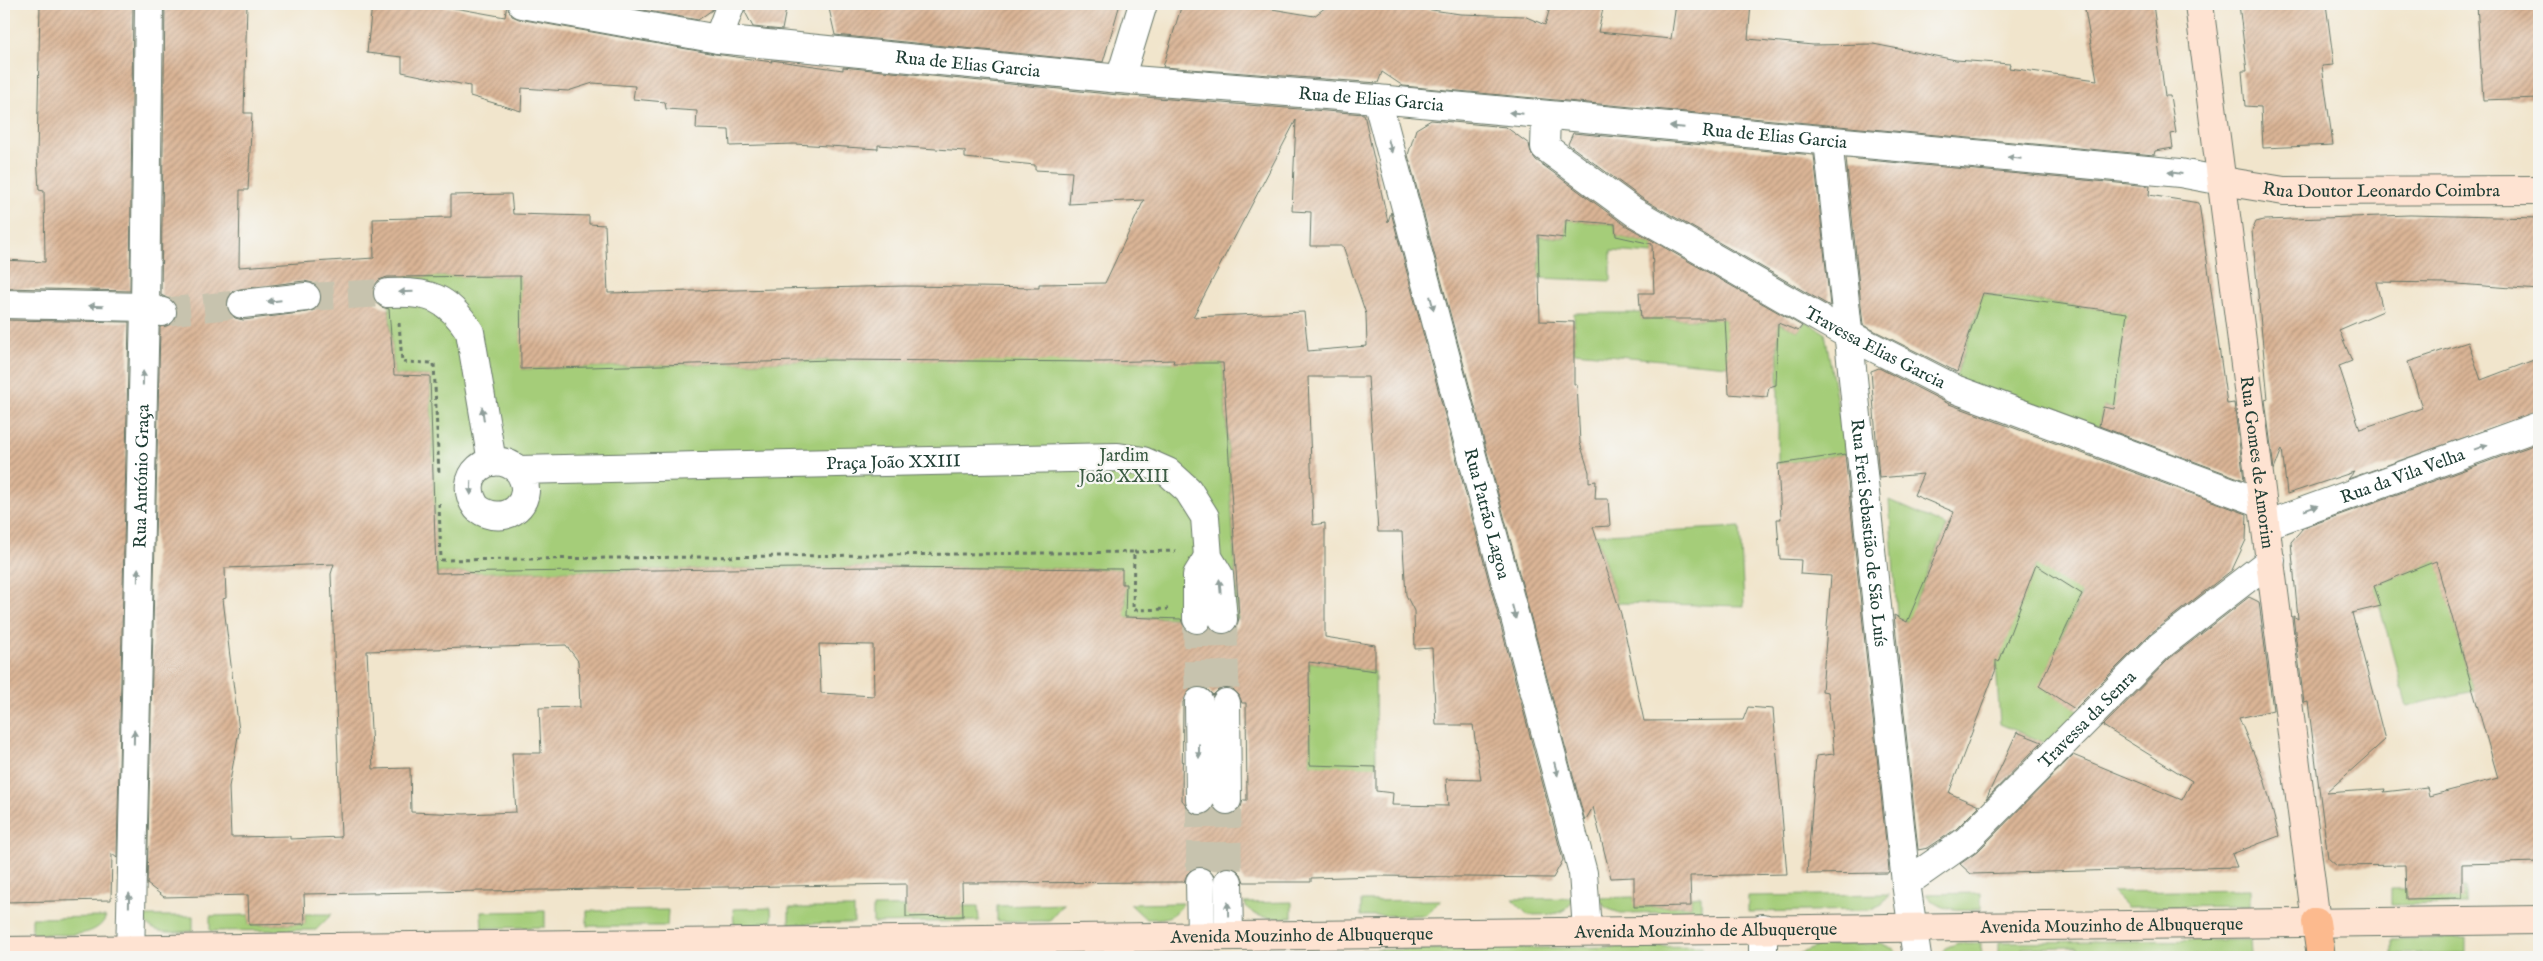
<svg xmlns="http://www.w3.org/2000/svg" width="2543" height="961" font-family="'IM FELL English',serif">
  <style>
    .garden { fill: #a5cd79; stroke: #628556 }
    .building { fill: url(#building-hatch); fill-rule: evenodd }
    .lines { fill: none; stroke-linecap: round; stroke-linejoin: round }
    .street-tunnel { stroke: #c7c3ae; stroke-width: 28; stroke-dasharray: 28 14; stroke-linecap: butt }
    .street-casing { stroke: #687869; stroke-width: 30 }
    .secondary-casing { stroke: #687869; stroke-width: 30 }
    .primary-casing { stroke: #687869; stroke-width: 30 }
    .path { stroke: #687869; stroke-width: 3; stroke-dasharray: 4 4; stroke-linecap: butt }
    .street { stroke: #fff; stroke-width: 28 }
    .secondary { stroke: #fee3d2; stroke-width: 28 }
    .primary { stroke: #fcba8e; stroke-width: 28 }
    .oneway { fill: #8f9e9a }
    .labels { text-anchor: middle; stroke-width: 4.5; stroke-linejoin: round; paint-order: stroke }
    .street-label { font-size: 18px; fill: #1f3d34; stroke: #f6f6f2 }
    .park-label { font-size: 18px; fill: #3a5a42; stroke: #f6f6f2 }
  </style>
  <defs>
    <pattern id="building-hatch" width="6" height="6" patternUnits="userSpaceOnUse" patternTransform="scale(1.25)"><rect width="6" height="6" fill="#dbb596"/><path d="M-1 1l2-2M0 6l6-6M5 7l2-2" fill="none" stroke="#b1947b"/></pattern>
  </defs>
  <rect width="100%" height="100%" fill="#f6f6f2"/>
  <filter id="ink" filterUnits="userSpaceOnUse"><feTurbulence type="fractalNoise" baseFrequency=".02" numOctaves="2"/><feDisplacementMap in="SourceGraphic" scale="10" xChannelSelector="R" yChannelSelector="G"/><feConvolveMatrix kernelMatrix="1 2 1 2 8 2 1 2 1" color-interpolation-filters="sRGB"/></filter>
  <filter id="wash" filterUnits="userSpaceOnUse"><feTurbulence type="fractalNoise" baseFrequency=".0096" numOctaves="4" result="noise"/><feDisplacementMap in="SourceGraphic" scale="20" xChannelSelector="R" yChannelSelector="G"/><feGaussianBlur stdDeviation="1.12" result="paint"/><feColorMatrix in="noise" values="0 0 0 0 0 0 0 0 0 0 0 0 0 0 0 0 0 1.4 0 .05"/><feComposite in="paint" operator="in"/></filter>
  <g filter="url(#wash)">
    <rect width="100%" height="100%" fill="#f1e5cc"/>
    <!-- garden -->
    <path class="garden" d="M1566,220l49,4 1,12 36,8 1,10 -42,-3v30l-72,-3 1,-42 25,2z
      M520,276l2,93 310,-9h191l200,3 15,256 -116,-2 4,-13v-19l-4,-1 -1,-15 -248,-2 -437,6 -6,-197 -36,-1 -7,-98z
      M1955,290l176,23 -8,30 -5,34 8,33 -23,-3 -4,20 -144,-48 22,-66z
      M1574,313h67v6h87v47l-154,-14z
      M1806,321l19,12 21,121 -68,10v-141l20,8z
      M1889,500l58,26 -33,79 91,39 31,-80 65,9 -20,21 -41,92 41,26 -35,31 -46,-19 -4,-60 -99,-47z
      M1740,527l4,79 -126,-3 -22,-67 -10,-1z
      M2437,560l36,131 -66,15 -33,-120z
      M1309,662l66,9 1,96 -65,111z
      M2462,888h3v16l-74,1v-16h15v10l56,-1z
      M2250,890v16l-123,1 -15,-15z
      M1981,893v16c-20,0 -42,4 -55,-15z
      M1889,894l-7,10 -13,6 -121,2v-16z
      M1701,896v16l-81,1 -14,-5 -8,-10 36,-1 1,10 56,-1v-9z
      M1574,898c-9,20 -28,16 -46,17l-16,-16z
      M1441,900l-15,15 -65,1v-15z
      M1292,902v15c-18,1 -38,4 -48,-14z
      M1183,903c-8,16 -21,16 -37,16l-16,-15z
      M1064,904l-15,17h-52v-15z
      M978,906l1,15 -106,2v-16z
      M771,908l1,16 -38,1 -1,-16z
      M789,908h65v15l-65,1z
      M668,910l-1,16h-80v-15z
      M545,911v16l-63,1 -1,-16z
      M305,914h27l-16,16 -106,1v-15l39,-1v10l56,-1z
      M141,916h52v15c-20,1 -41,6 -52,-15z
      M106,917c-11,25 -52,16 -74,17v-16z
      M2466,938v15l-74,1v-15z
      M2250,940l1,15 -173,2 -1,-10 -55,1v9h-23v-15z
      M1958,943h23l1,14h-43l6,-9z
      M1882,944l12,5 6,8h-109l30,-12z
      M1702,946v11h-341v-7z
      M1344,951v6h-360v-2z"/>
    <g id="blocks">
      <!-- building -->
      <path class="building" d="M40,4h93l-3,287 -126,-3v-28l41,2 -1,-71 -5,-1 -2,-36z
        M165,4h82l-3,109h8l-4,77h-8l-1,77 135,-9 -1,-39 78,-2v-22l60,-1 2,20 76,2v8l16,1 3,68 297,-7 134,2v-4l66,-1 39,-83 -75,4 3,-32 -37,-2v-5l-70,-7v-7l-87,-6v4l-83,-5 -65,2 -1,-16 -33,-1 1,-18 -31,-2 -1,-7 -32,-3 2,-13 -42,-3 -25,8 -46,-3 -1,23 -51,-15v-10l-68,-14v-15l-35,-4 5,-49h60l73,13 2,-13 5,12 7,3 196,35 57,8 -1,-2 72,10v-3l275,28 246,19 24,108 3,-10 172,648 -10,18 -176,-2 -66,2v4h-67l-3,-8 -6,-6 -8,-2 -7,2 -6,8 -6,-7 -9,-3 -7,3 -5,5 -3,8 -222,1 1,33 -57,1v-33l-602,10 1,30 -56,1 -1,-30 -84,2 -17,-13 13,-557 13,-4 4,-6v-8l-4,-8 -12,-6zM1296,120l-4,91 19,1 -1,34h33l23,68 1,32 -59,5 -4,-39 -111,5zM520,276l1,93 311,-9 273,2 69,-2 -1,3h50l16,255 -2,8 -5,6 -7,2 -9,-1 -6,-6 -6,6 -7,2 -7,-2 -6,-6 -3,-8 -56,-2 1,-33h-4v-15l-249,-2 -437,6 -6,-197 -36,-1 -5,-66 -8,-2 -6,-5 -3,-8 2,-8 5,-6 8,-3zM304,281l9,2 6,5 2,7 -1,9 -5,6 -7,2 -65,8 -8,-2 -6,-5 -2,-7 1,-9 5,-6 7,-2zM1308,377h60l10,155h24l4,63 8,16 1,38 17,-1 4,77h37l8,55 -35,-1 2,27 -56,-1 1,-12 -17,-2v-24l-66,-2 -1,-103 66,9v-26l-50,-8v-114l-12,2zM334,564l-3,10 10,263 -51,2v-3l-59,1 -2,-50 10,-56 -16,-132 3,-1 -1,-30zM819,644l54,1 1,51 -53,-3zM566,645l12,16 2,46 -41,1 2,45h-29l4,59 -52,2 -53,-2 -1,-44 -37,1 -6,-118zM1199,686l8,3 6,6 5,-5 7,-3 8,2 6,6 3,8h4l1,97h-4l-2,7 -6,6 -7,3 -8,-2 -6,-6 -6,6 -8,2 -7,-2 -11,-14 1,-98 8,-13z
        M609,4h105l-2,6 -14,10z
        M746,4h41l-5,26 -29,-3 -8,-15z
        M828,4h292l-17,58 -268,-27z
        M1182,4h91l-1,5 42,7 16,-12h75l-1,2 56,8 64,2 21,9 6,-21h53l-6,28 73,7 5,-35h75l-3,35 65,6 60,-1 83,16 54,4 -1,4 88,12 -13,-76h69l12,92h5l6,37 -5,1 2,14 -18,3 -1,4 -751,-69 -21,-14 -4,11 -215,-16z
        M2239,4h87l8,61 -12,1 11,79 -70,3 -2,-41 -16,-1 -3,-35h5z
        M2477,4h62v94l-56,2z
        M1431,120l75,7 23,17 2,9 5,7 89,65 177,101 -4,5 -20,-8 -2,62 -7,2 -2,10 -38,-3 -4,-75h-84l-2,-26h15l-2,-49 -36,-8 -1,-12 -49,-4 -1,18 -27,-3 2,86 34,1v62h3l3,59 9,29v10l7,-1 -1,18h13l2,27 -17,1 28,87 23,107 99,-1 5,-13 25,2 14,165 -97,2 1,30 -57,1v-30l-23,1 -18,-71 -8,14 -177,-666 8,-26z
        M1573,133l241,22 16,151 -187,-107 -75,-55z
        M1846,158l304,28 -1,9 50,8 28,201 7,-1 10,77 -145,-54 4,-19 11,2 13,-96 -144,-20 -26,79 -94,-47z
        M2410,215l129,3v72l-95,-7 -68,-1 7,29 -44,19 13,31 -13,5 21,63 62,-21 -14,-46 60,-20 13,38 58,-22v53l-191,68 6,-7 -67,22 -5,-45 -8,21 -9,-70 3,-1 -16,-168 4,-9 8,-2z
        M4,320l125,2 -12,536 -5,-4 -1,46 -107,2z
        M1879,368l70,36 298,110 -1,26 -14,30 -82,64 -75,75 -36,-23 43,-92 -46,-29 -37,97 -3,-2v9l-47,124 30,13 -23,23 -28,19 -10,2 -24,-235 13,7 47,-110 -40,-17 9,-21 -44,4 -8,-107z
        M2539,443v419l-77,2v34l-56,1 -1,-34 -68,1 -9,-8 -20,-156 -4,1 -11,-87 5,3 -7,-77 12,-14zM2436,561l62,217 -69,18 -2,-9 -43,5 1,-3 -59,4 59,-53 -33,-127 29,-7 -7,-20z
        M1845,454l44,416 -1,3 -81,1 9,-118 18,-2 -6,-62 -6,-1 9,-115 -31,-2 1,-14 -21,-1 -3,-40h4l-3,-55z
        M2249,597l10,5 14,108 -34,8 25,60 15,58 -47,18 5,13 -266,7 -11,-10 17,-12 96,-97 109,45 10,-19 -89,-55 67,-68z
        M2017,732l25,10 -56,57z"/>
    </g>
  </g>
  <g filter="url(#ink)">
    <use href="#blocks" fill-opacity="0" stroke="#687869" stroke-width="1"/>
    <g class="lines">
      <!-- street-tunnel -->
      <path class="street-tunnel" d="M306,297l82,-4
        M162,312l80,-8
        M1197,619l2,83
        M1223,619l3,84
        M1200,800v82
        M1227,800l1,82"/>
      <defs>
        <g id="street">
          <path id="s1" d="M522,4l196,35 402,40 257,20 803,74 43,8"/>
          <path d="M718,39l13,-35"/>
          <path d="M1120,79l23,-75"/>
          <path id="s2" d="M1377,99l206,774 4,57"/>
          <path id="s3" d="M1546,116l-1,31 89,65 213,122 108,55 307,114"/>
          <path id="s4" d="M1828,140l78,743 11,74"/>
          <path d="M388,293c40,-2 60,4 82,39l22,130"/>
          <path d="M4,304l141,3 17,5"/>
          <path d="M242,304l64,-7"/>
          <path id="s5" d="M518,470c22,30 -12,60 -41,38 -23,-31 13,-62 41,-38l600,-13 25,4 25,11 20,18 17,27 3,40 11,18 4,44"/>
          <path id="s6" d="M2266,525l273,-99"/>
          <path d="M1197,619v-44l11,-18"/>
          <path d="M1199,702l1,98"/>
          <path d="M1226,703l1,97"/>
          <path d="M1200,882l1,53"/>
          <path d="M1228,882l1,53"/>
          <path id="s7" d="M1906,883l60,-42 194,-195 111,-86"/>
          <path d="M1763,928v29"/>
          <path id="s8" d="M130,957l15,-650 4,-303"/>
        </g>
        <g id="secondary">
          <path id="s9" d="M2199,4l117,918"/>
          <path id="s10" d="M2223,181l61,10 255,-1"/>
          <path id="s11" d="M4,951l2535,-31"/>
        </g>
        <path id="primary" d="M2316,922l5,35"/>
      </defs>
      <!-- street casing -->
      <use href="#street" class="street-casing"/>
      <!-- secondary casing -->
      <use href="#secondary" class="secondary-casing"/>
      <!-- primary casing -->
      <use href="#primary" class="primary-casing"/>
      <!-- path -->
      <path class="path" d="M399,323l3,39 32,1 5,112
        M439,504l2,56 693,-8 -1,58 35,-1
        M1134,552l42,-1"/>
      <!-- street -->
      <use href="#street" class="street"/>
      <!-- secondary -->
      <use href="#secondary" class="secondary"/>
      <!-- primary -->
      <use href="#primary" class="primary"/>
    </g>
    <!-- one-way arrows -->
    <defs><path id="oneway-solid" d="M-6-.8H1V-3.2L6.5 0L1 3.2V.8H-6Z" transform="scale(1.25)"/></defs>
    <g class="oneway">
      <use href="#oneway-solid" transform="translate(1516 113) rotate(-174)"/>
      <use href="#oneway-solid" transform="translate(1677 127) rotate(-175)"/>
      <use href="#oneway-solid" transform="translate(1390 146) rotate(75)"/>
      <use href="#oneway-solid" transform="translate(2014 158) rotate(-174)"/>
      <use href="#oneway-solid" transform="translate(2175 173) rotate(-173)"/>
      <use href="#oneway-solid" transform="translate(406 292) rotate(178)"/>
      <use href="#oneway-solid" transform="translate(274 301) rotate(174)"/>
      <use href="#oneway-solid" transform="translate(1432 303) rotate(75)"/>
      <use href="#oneway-solid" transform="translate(96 306) rotate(-179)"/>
      <use href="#oneway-solid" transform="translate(143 378) rotate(-89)"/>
      <use href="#oneway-solid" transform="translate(483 414) rotate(-98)"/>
      <use href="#oneway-solid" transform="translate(2481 447) rotate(-20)"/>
      <use href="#oneway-solid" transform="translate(471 488) rotate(92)"/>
      <use href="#oneway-solid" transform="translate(2311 508) rotate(-20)"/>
      <use href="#oneway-solid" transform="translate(138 575) rotate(-89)"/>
      <use href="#oneway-solid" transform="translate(1220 586) rotate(-95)"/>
      <use href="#oneway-solid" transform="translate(1514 612) rotate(75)"/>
      <use href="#oneway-solid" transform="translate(134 737) rotate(-89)"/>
      <use href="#oneway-solid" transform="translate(1199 751) rotate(90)"/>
      <use href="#oneway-solid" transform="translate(1556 769) rotate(75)"/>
      <use href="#oneway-solid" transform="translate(129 900) rotate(-89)"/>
      <use href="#oneway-solid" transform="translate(1228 909) rotate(-91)"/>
    </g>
  </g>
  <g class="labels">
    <!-- street labels -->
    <g class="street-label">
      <text dy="6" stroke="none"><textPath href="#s1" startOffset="450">Rua de Elias Garcia</textPath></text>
      <text dy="6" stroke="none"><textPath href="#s1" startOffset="855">Rua de Elias Garcia</textPath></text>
      <text dy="6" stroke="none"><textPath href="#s1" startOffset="1260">Rua de Elias Garcia</textPath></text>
      <text dy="6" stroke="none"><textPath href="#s10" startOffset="159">Rua Doutor Leonardo Coimbra</textPath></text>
      <text dy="6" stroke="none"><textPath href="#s3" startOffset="418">Travessa Elias Garcia</textPath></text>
      <text dy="6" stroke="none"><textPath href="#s5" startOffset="548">Praça João XXIII</textPath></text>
      <text dy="6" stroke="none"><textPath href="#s9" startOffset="462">Rua Gomes de Amorim</textPath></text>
      <text dy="6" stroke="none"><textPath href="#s6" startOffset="145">Rua da Vila Velha</textPath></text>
      <text dy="6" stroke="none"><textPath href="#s8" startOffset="481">Rua António Graça</textPath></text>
      <text dy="6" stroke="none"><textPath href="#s2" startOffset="429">Rua Patrão Lagoa</textPath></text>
      <text dy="6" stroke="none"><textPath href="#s4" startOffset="395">Rua Frei Sebastião de São Luís</textPath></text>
      <text dy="6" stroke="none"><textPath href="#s7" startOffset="245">Travessa da Senra</textPath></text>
      <text dy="6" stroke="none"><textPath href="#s11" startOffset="2108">Avenida Mouzinho de Albuquerque</textPath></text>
      <text dy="6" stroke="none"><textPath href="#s11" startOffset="1702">Avenida Mouzinho de Albuquerque</textPath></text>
      <text dy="6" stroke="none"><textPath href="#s11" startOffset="1298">Avenida Mouzinho de Albuquerque</textPath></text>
    </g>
    <!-- park labels -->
    <g class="park-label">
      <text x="1124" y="461">Jardim<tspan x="1124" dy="21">João XXIII</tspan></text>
    </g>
  </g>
  <!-- margin -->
  <rect width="2543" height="961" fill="none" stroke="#f6f6f2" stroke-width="20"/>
</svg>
